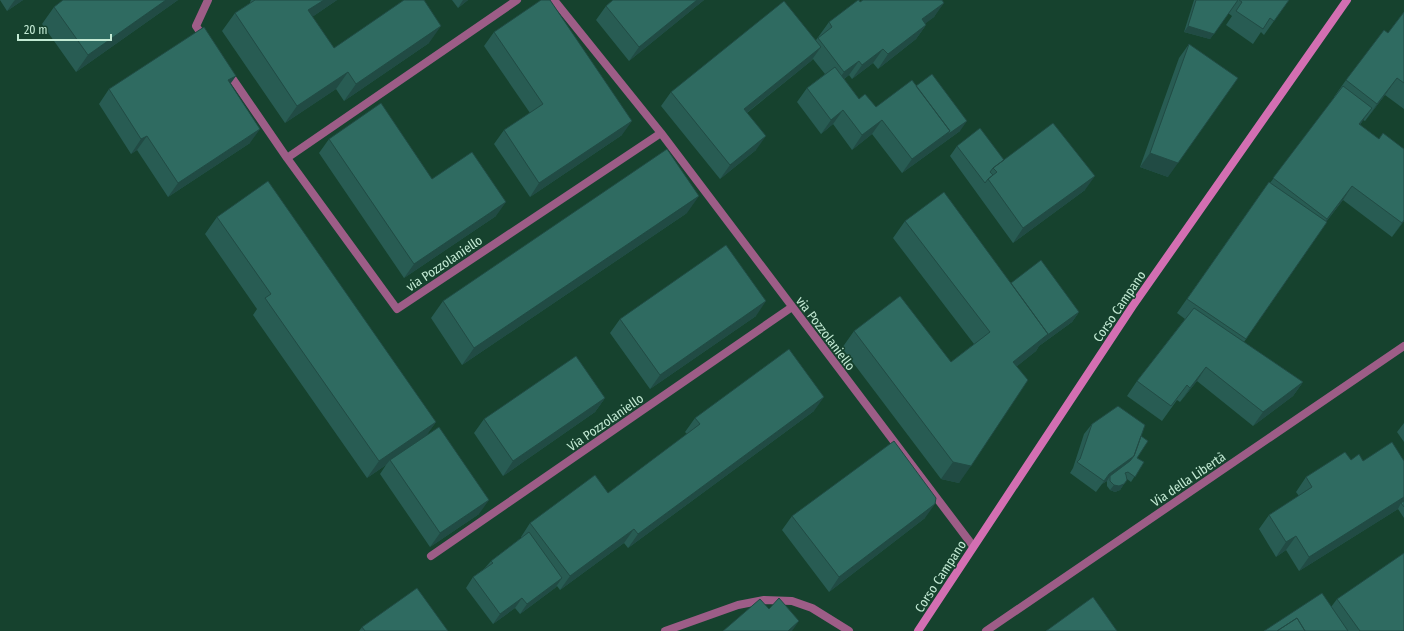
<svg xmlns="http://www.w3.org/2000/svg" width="1404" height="631" font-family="'Fira Sans Condensed',sans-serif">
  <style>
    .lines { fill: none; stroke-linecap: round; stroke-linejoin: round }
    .street { stroke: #9d5d87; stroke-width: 8 }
    .secondary { stroke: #d36fb2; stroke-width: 8 }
    .wall { fill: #285c53 }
    .shaded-wall { fill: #214b44 }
    .building { fill: #2f6b61; stroke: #214b44 }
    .labels { text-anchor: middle; stroke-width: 3; stroke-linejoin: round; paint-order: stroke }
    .street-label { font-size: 13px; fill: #c3ead4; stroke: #16422e }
  </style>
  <rect width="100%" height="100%" fill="#16422e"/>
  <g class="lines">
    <!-- street -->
    <path class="street" d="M554,0l107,133 312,413
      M205,39l-9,-13 12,-26
      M228,72l59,86 110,151 264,-176
      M287,158l230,-158
      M431,556l361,-249
      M665,631l73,-26 26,-5 28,1 20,7 37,23
      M986,631l418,-285"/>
    <!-- secondary -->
    <path class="secondary" d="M918,631l214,-324 215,-307"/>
  </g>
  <!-- wall -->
  <path class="wall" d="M0,0h23l-16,11z
    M178,0l-102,72 -34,-48 12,-17z
    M251,0h86l-25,17 22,31 95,-5 -85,58 -8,-12 -51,34 -63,-92 13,-18 15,-10v-1z
    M452,0h16l-10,8z
    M613,0h91l-75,61 -33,-41 10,-14z
    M1194,0h44l-28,39 -26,-7z
    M1238,0h51l-25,35 -3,-3 -8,12 -27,-19 6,-9 -4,-3z
    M860,2h83l-9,15 -9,6 1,2 -10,14 -38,30 -5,-6 -21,16 -3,-4 -5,4 15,20 17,8 40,-21 44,45 -58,42 -30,-39 -20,16 -19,-26 -12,10 -24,-32 10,-14 18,-14 -12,-15 -2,2 -64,52 9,37 -36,29 -59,-73 10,-14 145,-52 13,-18z
    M1404,12v97l-19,-14 -20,26 -2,-1 -3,5 19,14 25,10v72l-12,16 -49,-37 -17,22h1l-83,120 59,40 -10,14 -40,30 -56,-45 -17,21 -3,-2 -15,21 -35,-25 10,-15 48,-62 -8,-6 92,-131 1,1 64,-85v-1l12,-17 42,-47z
    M494,32l128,103 -92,62 -36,-53 10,-14 26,-17 -46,-67z
    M1189,44l-21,133 -28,-10 39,-109z
    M236,76l-6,7 20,60 -82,54 -31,-47 -6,4 -32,-50 10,-15z
    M329,139l103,40 64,37 -92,62 -85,-125z
    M957,146l47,14 81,30 -72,53 -63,-87z
    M687,213l-225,152 -31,-47 12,-17z
    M217,217l219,205 -10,13 53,79 -49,33 -50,-73 6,-9 -19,13 -114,-163 4,-6 -52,-75z
    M905,221l106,62 68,29 -7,10 -33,24 -3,5 -19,15 -58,117 -18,-4 -99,-131 12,-17 97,31 23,-18 -81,-106z
    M756,316l-106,73 -40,-56 10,-14z
    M605,398l-10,14 -92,64 -29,-43 10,-14z
    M814,411l-186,137 -4,-5 -64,47 -3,-4 -2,2 -35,26 -5,-6 -22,16 -27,-36 7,-11 11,-8 7,-8 30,-23v-1l9,-14 78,-30 79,-59 -2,-2 10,-14z
    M1404,423v19l-7,-10z
    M1092,424l49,12 -4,22 7,4 -13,20 -4,-3 -7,11 -5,2 -5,-2 -3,-4v-5l-5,3 -6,8 -26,-19 3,-5 11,-34z
    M1351,460l53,1v57l-6,-9 -99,62 -13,-21 -10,7 -17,-28 10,-14 30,-19 -3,-4 10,-15z
    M792,516l133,2 -96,74 -47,-62z
    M1337,599l67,32h-140l67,-24z
    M362,627l86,4h-89z"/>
  <!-- shaded-wall -->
  <path class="shaded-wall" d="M15,0h8l-16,11 7,-10z
    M166,0h12l-102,72 12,-17z
    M324,0h13l-41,28 12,-18z
    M463,0h5l-10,8z
    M697,0h7l-75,61 10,-14z
    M944,3l-10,14 -22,17 10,-15z
    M926,25l-10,14 -38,30 10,-15z
    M441,26l-12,17 -85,58 12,-17z
    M1188,26l26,8 -4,5 -26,-7z
    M821,47l-10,14 -77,62 10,-14z
    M883,49l-10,14 -21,16 10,-14z
    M859,61l-10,14 -15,11 10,-14z
    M348,72l-12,17 -51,34 12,-17z
    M236,76l-10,14 2,-10z
    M1397,78l-12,17 -20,26 12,-17z
    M1372,108l-10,14 -13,16 10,-14z
    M843,110l-10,14 -12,10 10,-14z
    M882,120l-10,14 -20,16 10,-15z
    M632,121l-10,14 -92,62 9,-14z
    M967,121l-7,10 -58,42 10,-14 38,-28z
    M260,129l-10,14 -82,54 10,-14z
    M147,136l-10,14 -6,4 10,-15z
    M766,136l-10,14 -36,29 10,-14z
    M1150,153l28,10 -10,14 -28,-10z
    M1095,176l-10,14 -72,53 10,-15z
    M1352,186l-9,14 -26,33 10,-14z
    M699,196l-12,17 -225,152 12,-17z
    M506,202l-10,14 -92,62 10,-14z
    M1404,220v1l-12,16z
    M766,301l-10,15 -106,73 10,-14z
    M1079,312l-7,10 -33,24 -3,5 -35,28 12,-17 35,-28z
    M1206,367l-9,14 -17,21 10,-14z
    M1303,382l-10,14 -40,30 10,-14z
    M824,397l-10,14 -186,137 10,-14z
    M605,398l-10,14 -92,64 10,-15z
    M436,422l-12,17 -34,21 -4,5 -19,13 12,-17z
    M1134,456l-8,11 -16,9 -3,5 -5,3 7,-10z
    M953,462l18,4 -12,17 -18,-4z
    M1124,484l-4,6 -5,2 -5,-2 4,-5z
    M1404,497v8l-3,-2 -3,6 -99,62 10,-14z
    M489,500l-10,14 -49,33 10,-14z
    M935,504l-10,14 -96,74 10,-15z
    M634,529l-10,14 -64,47 10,-14z
    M1296,536l-10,14 -10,7 10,-15z
    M562,578l-7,10 -35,26 7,-10z
    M522,598l-7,10 -22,16 7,-10z
    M799,621l-7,10h-4z"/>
  <!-- building -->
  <path class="building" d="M63,0h103l-78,55 -34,-48z
    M255,0h69l-16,10 26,38 70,-48h20l17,26 -85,58 -8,-12 -51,34 -62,-93z
    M541,0h9l82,121 -93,62 -35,-53 39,-26 -49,-72z
    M613,0h84l-58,47 -33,-41z
    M858,0h1l1,2 3,-2h79l2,3 -22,16 4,6 -38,29 -5,-5 -21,16 -3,-4 -15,11 -26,-34 14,-11 -3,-5z
    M1196,0h42l-24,34 -26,-8z
    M1239,0h50l-15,21 -4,-3 -7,11 -27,-18 6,-9z
    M784,1l37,46 -77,62 22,27 -36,29 -59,-73z
    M1404,12v71l-7,-5 -20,26 -31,-24 38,-50 4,3z
    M204,27l32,49 -8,4 32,49 -82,54 -31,-47 -6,3 -32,-50z
    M1189,44l49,34 -60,85 -28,-10z
    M835,67l24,32 6,-5 11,13 36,-27 38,51 -38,28 -30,-39 -20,15 -19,-25 -12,10 -24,-32z
    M932,74l35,47 -20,14 3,-4 -34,-45z
    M1343,86l29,22 -13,16 20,15 4,-6 21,16v71l-2,3 -50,-37 -25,33 -54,-41z
    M381,103l51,76 40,-27 34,50 -92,62 -85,-125z
    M1053,123l42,53 -72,52 -35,-49 9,-7 -4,-4z
    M980,128l24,32 -11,8 -3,4 3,3 -5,4 -3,4 -28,-37z
    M667,149l32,47 -225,152 -31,-47z
    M268,181l168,241 -57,39 -114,-163 6,-4 -54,-77z
    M1269,182l58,40 -81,117 -59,-40z
    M944,192l104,142 -35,28 15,18 -57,86 -18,-4 -99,-131 46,-35 51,66 39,-30 -85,-111z
    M726,245l40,56 -106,74 -40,-56z
    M1041,260l38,52 -33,24 2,-2 -37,-51z
    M1194,308l109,74 -40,30 -57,-45 -16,21 -3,-3 -16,21 -34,-25z
    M789,349l35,48 -186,137 -4,-5 -64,47 -40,-53 65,-48 13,18 92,-69 -5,-6z
    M576,356l29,42 -92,63 -29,-42z
    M1118,406l27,19 -11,31 -25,18 -5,7 -27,-19 3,-3 12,-35z
    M439,427l50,73 -49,33 -50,-73z
    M1141,436l7,5 -11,17 7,4 -9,15 -7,-5 -3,1 1,2 1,5 -3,4 -5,2 -5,-1 -4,-4v-5l20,-15 4,-5z
    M894,441l42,57 -1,6 -96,73 -47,-61z
    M1392,442l12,19v36l-95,60 -13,-21 -10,6 -17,-27 43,-28 -6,-10 39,-25 6,8 8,-6 4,7z
    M1404,501v6l-3,-4z
    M529,532l33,46 -35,26 -5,-6 -22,16 -27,-37 20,-14 -2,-2z
    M1404,553v78h-44l-23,-32z
    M417,588l31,43h-83l-3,-4z
    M1322,593l26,38h-43l-8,-13 -20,13h-13z
    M1093,597l24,34h-71z
    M779,598l20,23 -11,10h-65l37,-32 9,10z
    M1297,618l8,13h-28z"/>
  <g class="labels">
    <!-- street labels -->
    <g class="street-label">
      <text transform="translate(444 263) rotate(-34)" y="5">via Pozzolaniello</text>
      <text transform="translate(1119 306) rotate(-56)" y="5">Corso Campano</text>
      <text transform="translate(826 333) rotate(53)" y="5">via Pozzolaniello</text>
      <text transform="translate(605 422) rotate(-35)" y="5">Via Pozzolaniello</text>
      <text transform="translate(1188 479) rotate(-34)" y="5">Via della Libertà</text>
      <text transform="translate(940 576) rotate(-57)" y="5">Corso Campano</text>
    </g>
  </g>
  <!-- scale -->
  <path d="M18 34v6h93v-6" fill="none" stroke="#c3ead4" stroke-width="2"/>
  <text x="24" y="34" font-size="12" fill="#c3ead4" stroke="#16422e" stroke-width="3" paint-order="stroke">20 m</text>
</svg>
